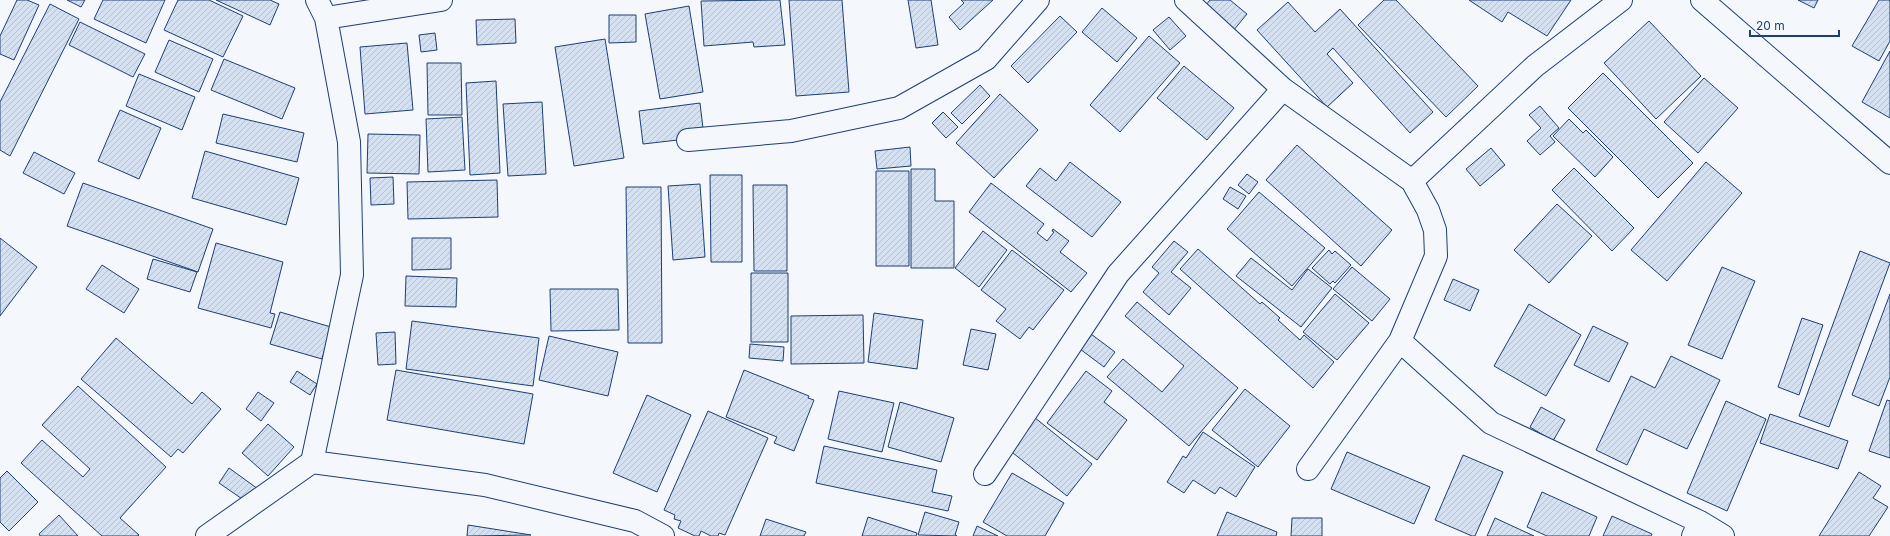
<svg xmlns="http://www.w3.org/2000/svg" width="1890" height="536" font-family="Inter,sans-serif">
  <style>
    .building { fill: url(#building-hatch); stroke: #1d3f73 }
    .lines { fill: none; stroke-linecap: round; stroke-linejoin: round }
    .street-casing { stroke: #1d3f73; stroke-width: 24 }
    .street { stroke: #f4f7fb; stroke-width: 22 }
  </style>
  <defs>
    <pattern id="building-hatch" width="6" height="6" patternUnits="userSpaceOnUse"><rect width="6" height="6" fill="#d5e0f0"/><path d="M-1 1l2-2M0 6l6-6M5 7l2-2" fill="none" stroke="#b6c1d1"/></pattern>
  </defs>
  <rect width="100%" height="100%" fill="#f4f7fb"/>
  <!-- building -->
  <path class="building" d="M17,0h10l12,5 -25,55 -14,-6v-18z
    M67,0h18l-4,7z
    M103,0h62l-19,43 -52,-24z
    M178,0h31l34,16 -20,41 -59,-27z
    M216,0h54l9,4 -9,21z
    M780,0l5,45 -31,2 -1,-5 -49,4 -3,-45z
    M789,0h53l7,92 -53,4z
    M908,0h23l7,45 -22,3z
    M961,0h32l-33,30 -11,-13 15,-14z
    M1210,0h20l17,14 -14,17 -29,-24z
    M1384,0h12l82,86 -32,31 -88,-92z
    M1469,0h102l-24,36 -39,-24 -6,10z
    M1798,0h20l-4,8z
    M1879,0h11v41l-11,20 -27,-15z
    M1288,2l27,30 25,-23 93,103 -23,21 -77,-85 -6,6 26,29 -26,24 -70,-77z
    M50,4l29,15 -69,137 -10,-6v-48z
    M689,6l14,86 -43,7 -15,-85z
    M1102,8l35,30 -20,24 -35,-30z
    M609,15h27v27l-27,1z
    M1060,16l17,16 -49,51 -17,-17z
    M1169,17l17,19 -16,14 -17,-20z
    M515,19l1,24 -39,2 -1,-25z
    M1649,21l52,55 -45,43 -52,-56z
    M80,22l65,32 -12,23 -64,-32z
    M435,33l2,17 -16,2 -2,-17z
    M1149,36l31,27 -60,69 -30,-27z
    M605,39l19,119 -50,8 -19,-119z
    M169,40l44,19 -14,33 -44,-20z
    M407,43l6,67 -48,4 -5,-67z
    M1890,51v67l-28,-16z
    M224,59l71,29 -13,31 -71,-29z
    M427,63h34l1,52h-34z
    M1184,66l50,42 -27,32 -50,-42z
    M1603,73l90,90 -35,35 -90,-90z
    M139,74l56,23 -13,33 -56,-24z
    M1704,78l34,30 -40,45 -34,-31z
    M496,81l4,92 -30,2 -4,-92z
    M980,85l10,11 -28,28 -11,-11z
    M1000,94l38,36 -44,48 -38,-35z
    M542,102l4,72 -38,2 -5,-72z
    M700,103l4,34 -61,7 -4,-33z
    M1540,106l19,22 -9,8 5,6 -15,13 -13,-14 14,-13 -12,-13z
    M120,110l41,18 -22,51 -41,-18z
    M943,112l15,15 -12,11 -14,-15z
    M223,114l81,19 -7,29 -81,-19z
    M462,117l3,53 -37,2 -2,-53z
    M1569,119l14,14 3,-3 27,27 -18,20 -42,-41z
    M368,134l52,1 -1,39 -52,-1z
    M1297,145l95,85 -31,36 -95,-86z
    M910,147l1,19 -34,3 -2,-18z
    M1491,148l14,17 -25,21 -14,-17z
    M205,151l94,27 -13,47 -94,-27z
    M34,152l41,21 -11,21 -41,-21z
    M1070,162l51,40 -29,35 -66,-51 14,-18 16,13z
    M1706,162l36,31 -75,88 -36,-31z
    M1574,168l60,60 -22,23 -60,-61z
    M911,169h24v32h19v67h-43z
    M876,171h33v95h-33z
    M1247,174l11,8 -9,12 -11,-9z
    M710,175h32v87h-31z
    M393,177l1,27 -23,1 -1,-27z
    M497,180l1,37 -90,2 -1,-37z
    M83,183l130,46 -15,43 -131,-46z
    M991,183l53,41 -7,9 10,8 7,-9 -2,-1 1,-2 16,12 -9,11 27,21 -16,19 -102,-80z
    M700,184l5,73 -32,3 -5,-74z
    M753,185h34v86h-33z
    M626,187h35l1,156h-34z
    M1230,187l16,9 -8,13 -15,-10z
    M1259,192l66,56 -33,38 -65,-57z
    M1557,204l35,32 -43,47 -35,-33z
    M983,231l24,19 -28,37 -24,-19z
    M0,238l37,29 -37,49z
    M412,238h39v31l-39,1z
    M1174,241l14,11 -17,20 20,16 -22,27 -26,-23 16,-19 -7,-6z
    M216,243l67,19 -13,51 5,1 -4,14 -73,-20z
    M1198,249l62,55 2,-2 18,16 -2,2 22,20 4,-5 30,27 -21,26 -133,-119z
    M1012,250l52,40 -31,40 -4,-3 -9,12 -24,-18 10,-12 -25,-19z
    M1329,250l3,4 3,-3 16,14 -16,18 -2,-2 -3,3 -18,-16z
    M1860,251l30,12 -61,164 -30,-11z
    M1251,258l41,32 16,-21 24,19 -31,39 -65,-51z
    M153,259l44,13 -7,20 -43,-13z
    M102,265l37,24 -15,24 -38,-24z
    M1352,267l38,32 -18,22 -39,-32z
    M1722,267l33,14 -33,78 -34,-14z
    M751,273h37v69h-37z
    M406,276l51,2 -1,29 -51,-1z
    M1453,279l26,11 -9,21 -26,-11z
    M550,289h68l1,41 -68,1z
    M1335,294l34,29 -32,37 -34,-28z
    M1890,294v83l-11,29 -27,-11z
    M1137,302l101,86 -49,58 -82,-69 16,-18 39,33 22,-26 -59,-50z
    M1529,304l52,31 -35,61 -52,-30z
    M280,312l51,15 -9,32 -52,-15z
    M874,313l49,7 -6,49 -49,-7z
    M863,315l1,48 -73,1v-48z
    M1802,318l21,7 -24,70 -21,-8z
    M412,321l127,17 -6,48 -127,-17z
    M1593,326l35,17 -19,39 -35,-17z
    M971,329l25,5 -8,36 -25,-5z
    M395,332l1,32 -18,1 -2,-32z
    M1091,334l24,18 -11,15 -24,-18z
    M549,336l69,16 -10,44 -69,-16z
    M116,338l76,66 10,-12 19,17 -38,44 -5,-4 -7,8 -90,-78z
    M750,344l34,3 -1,14 -34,-3z
    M1671,356l49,24 -33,69 -43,-20 -17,36 -31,-15 35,-74 24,12z
    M396,370l137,24 -9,50 -137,-24z
    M744,370l65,26 -1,2 6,2 -20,51 -20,-8 3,-6 -51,-20z
    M297,371l20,13 -7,11 -20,-13z
    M1086,371l26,20 -8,11 23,18 -30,40 -50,-37z
    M78,386l88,81 -46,51 19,17 -1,1h-36l-81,-73 21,-23 41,37 7,-8 -48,-44z
    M1245,389l45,37 -32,41 -46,-37z
    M839,391l55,12 -12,49 -54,-13z
    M258,392l16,11 -13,18 -15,-12z
    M647,395l44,20 -34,77 -44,-19z
    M1887,400l3,1v57l-21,-7z
    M1726,401l40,18 -39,92 -40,-18z
    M900,402l54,16 -13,44 -53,-15z
    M1541,407l24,13 -12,21 -23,-14z
    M708,411l60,27 -43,97 -6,-2 -1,3h-7l-10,-5 -2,5h-4l-17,-8 3,-7 -7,-2 1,-4 -11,-5z
    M1770,414l78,27 -10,28 -78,-26z
    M1034,417l58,47 -25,32 -59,-47z
    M268,424l26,23 -26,29 -26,-23z
    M1203,432l52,35 -19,30 -16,-10 -5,7 -22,-14 -9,13 -17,-11 16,-26 3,2z
    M824,446l113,24 -5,22 20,4 -4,15 -132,-28z
    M1347,452l83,35 -16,37 -83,-35z
    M1463,455l40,17 -28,64h-3l-37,-16z
    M229,468l29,21 -10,14 -29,-20z
    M7,471l31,31 -29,29 -9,-9v-44z
    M1859,472l22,14 -8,12 15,9 -19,29h-50z
    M1012,473l52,30 -19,33h-38l-24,-14z
    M1542,492l55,25 -8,19h-42l-20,-9z
    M925,512l34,10 -4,13 2,1 -39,-1z
    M1227,512l50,20 -1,4h-59z
    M59,515l19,21h-38l-1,-2z
    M1612,516l40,18 -1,2h-48z
    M868,517l49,16 -1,3h-54z
    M1292,518h30v18h-31z
    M1495,518l39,18h-47z
    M766,519l40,13 -2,4h-44z
    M468,525l63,10 -64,1z
    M977,526l21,10h-25z"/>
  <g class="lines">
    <defs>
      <path id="street" d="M1186,0l97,89 129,92 16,29 7,20 1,26 -36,85 -92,128
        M1702,0l188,163
        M326,18l115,-18
        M688,140l103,-9 108,-23 87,-49 52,-59
        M1412,181l123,-115 86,-66
        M1400,341l91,82 209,99
        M312,462l40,-187 -3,-133 -23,-124 -9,-18
        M985,474l133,-200 165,-185
        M207,536l105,-74 173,23 150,36 28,15
        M1693,536l7,-14 23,14"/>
    </defs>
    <!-- street casing -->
    <use href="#street" class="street-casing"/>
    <!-- street -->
    <use href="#street" class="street"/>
  </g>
  <!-- scale -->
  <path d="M1750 30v6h89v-6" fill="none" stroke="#1d3f73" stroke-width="2"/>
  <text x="1756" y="30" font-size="12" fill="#1d3f73" stroke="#f4f7fb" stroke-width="3" paint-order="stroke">20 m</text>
</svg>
